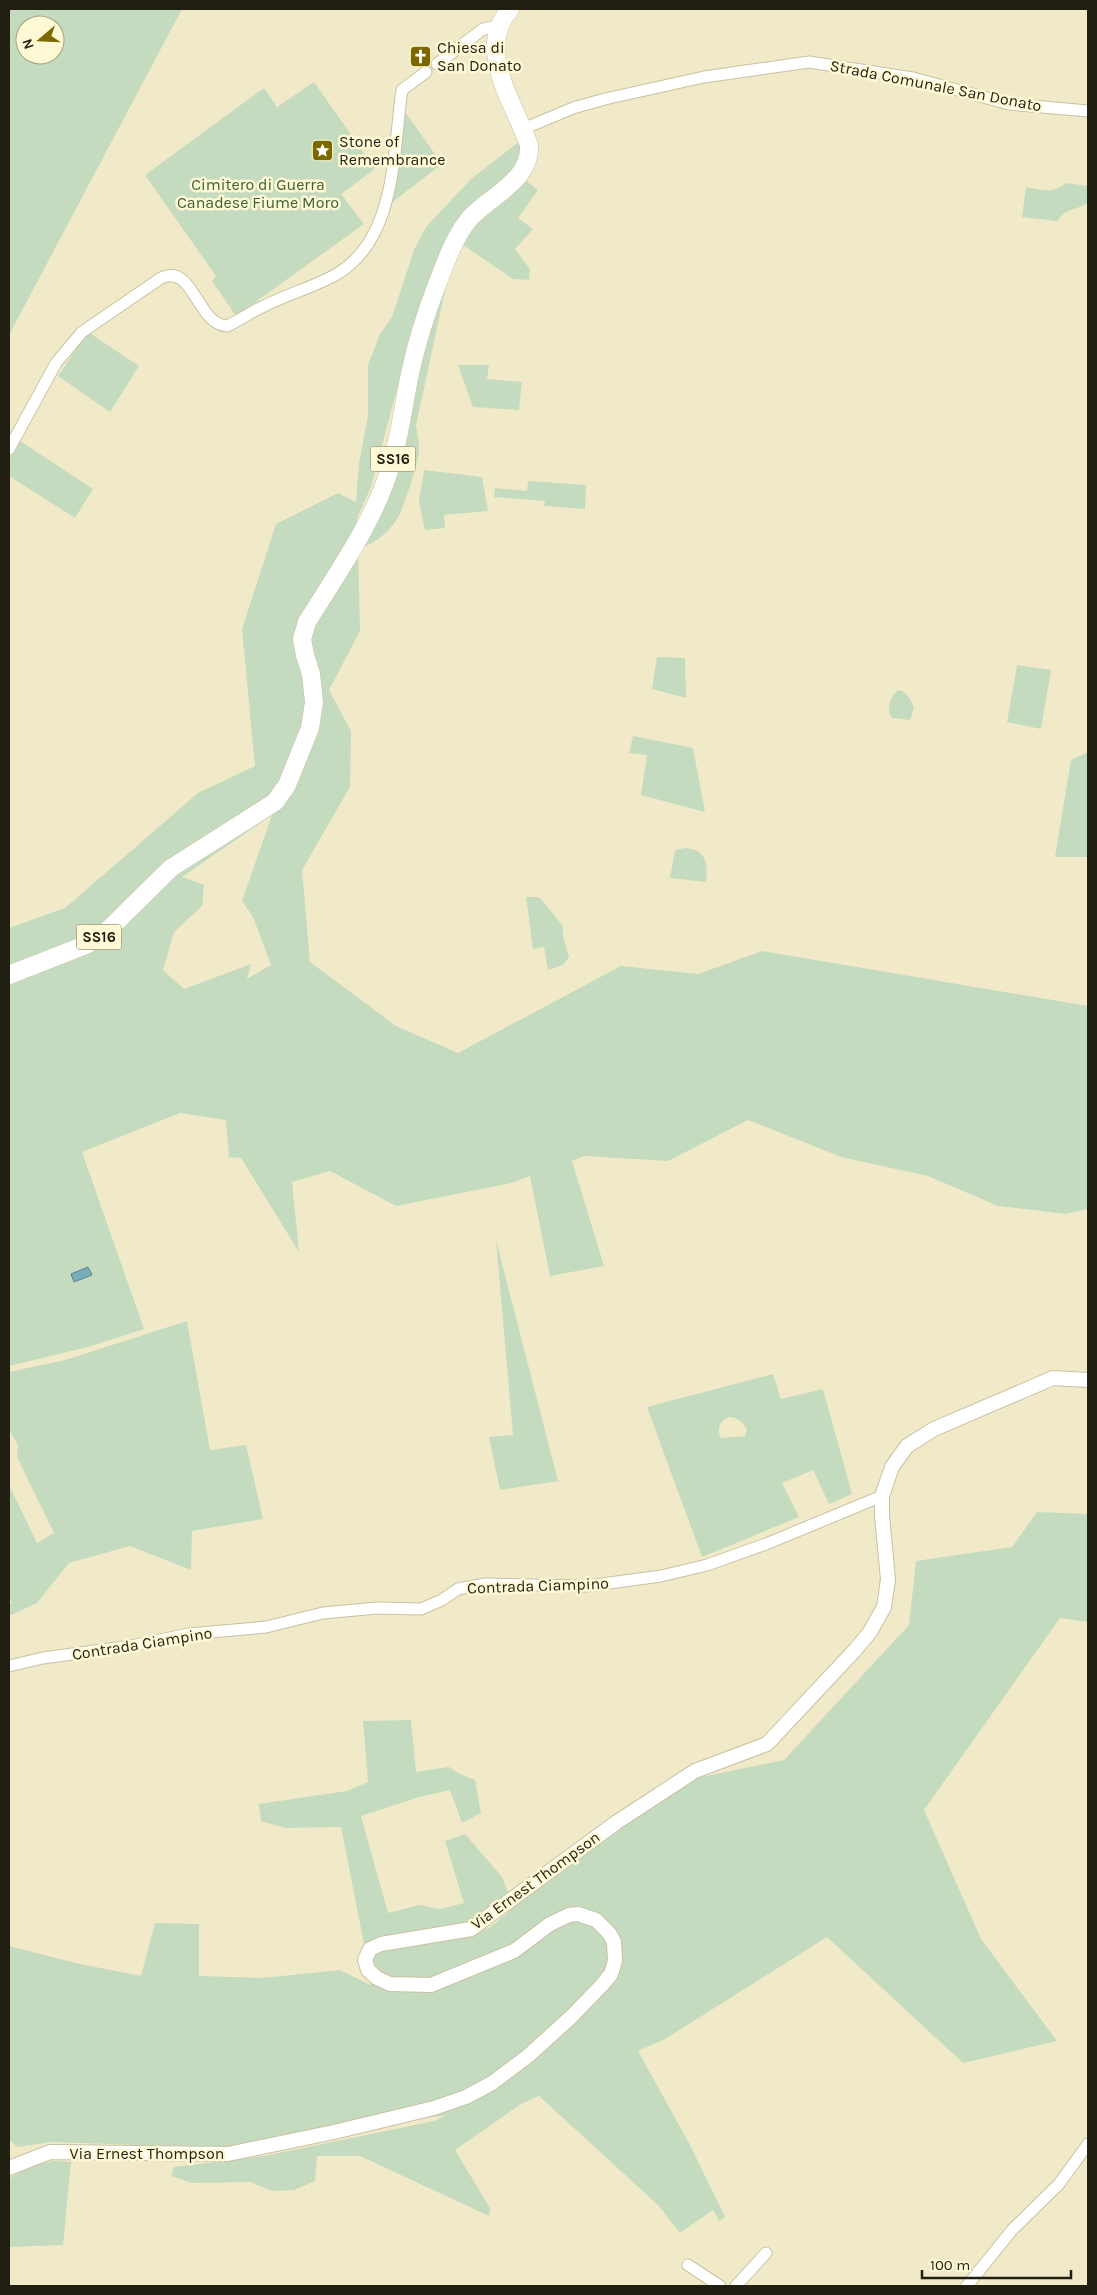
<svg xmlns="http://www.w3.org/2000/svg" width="1097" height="2295" font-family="Karla,sans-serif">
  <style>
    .green { fill: #c5dbc0; fill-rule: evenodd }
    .water { fill: #77aebb; stroke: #5d8388 }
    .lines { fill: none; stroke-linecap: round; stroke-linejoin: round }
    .minor-casing { stroke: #c8c2a1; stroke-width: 13 }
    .tertiary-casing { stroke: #c8c2a1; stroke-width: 16 }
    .primary-casing { stroke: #c8c2a1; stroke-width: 19 }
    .minor { stroke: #fff; stroke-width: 11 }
    .tertiary { stroke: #fff; stroke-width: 14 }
    .primary { stroke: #fff; stroke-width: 18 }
    .labels { text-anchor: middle; stroke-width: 5; stroke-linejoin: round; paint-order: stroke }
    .shield { fill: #fef8d5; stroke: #63604c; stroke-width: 1 }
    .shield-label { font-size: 15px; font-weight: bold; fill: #211f12 }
    .poi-label { font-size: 16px; fill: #211f12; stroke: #fef8d5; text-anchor: start }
    .street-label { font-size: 16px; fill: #211f12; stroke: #fef8d5 }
    .park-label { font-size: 16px; fill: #3b6431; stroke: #fef8d5 }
  </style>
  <rect width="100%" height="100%" fill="#f1eac8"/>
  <!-- green -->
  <path class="green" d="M9,9h173l-173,326zM25,25h30v30h-30z
    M314,82l61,87 -34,25 23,30 -128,92 -24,-35 4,-5 -71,-101 119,-87 13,19z
    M403,109l39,55 -52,40z
    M520,141l3,10 -3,11 -11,13 -47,41 -20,32 -30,84 -41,155 -14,31v24l90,-260 -31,143c1,8 3,16 3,24 0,12 -15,59 -22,70 -8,13 -24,27 -39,29l2,83 -31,59 22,41 -1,56 -48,83 8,92 86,64 62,27 163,-87 77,8 64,-23 326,55v203l-22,5 -68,-8 -70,-30 -87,-19 -93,-37 -80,41 -84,-5 -12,5 32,105 -54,10 -20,-100 -19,7 -115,23 -66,-35 -38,11 7,70 -58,-94 -12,-1 -3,-37 -46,-7 -98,39 62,177 -56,18 -79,19v-438l56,-20 133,-115 57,-27 -13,-137 34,-105 62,-31 18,9 3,-38 9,-49v-50l12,-31 12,-17 22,-67 12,-23 45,-48zM272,815l-30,86 11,16 18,48 -24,14 4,-15 -67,25 -21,-19 11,-38 28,-26 2,-21 -22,-8z
    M525,180l13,10 -20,28 15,11 -18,20 15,20 -1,11 -16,-1 -53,-36 5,-10z
    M1066,183l22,3v16c-12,10 -20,4 -31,19l-35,-4 4,-30c16,3 26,7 40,-4z
    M88,332l51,34 -29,46 -52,-36z
    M458,365h31l-2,14 35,3 -3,28 -46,-3z
    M20,441l73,48 -18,29 -66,-42v-17z
    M424,470l58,7 6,34 -44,4 1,13 -20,2 -6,-29z
    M528,481l58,4 -1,24 -41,-3 1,-5 -51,-4 1,-9 32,3z
    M657,657l28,1 1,40 -34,-9z
    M1017,665l34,5 -10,59 -34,-7z
    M898,690c9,1 13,10 16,18l-4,12 -18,-2c-6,-9 -2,-22 6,-28z
    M633,736l60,12 12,64 -64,-17 6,-40 -18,-2z
    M1088,752v105h-33l16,-97z
    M685,848c22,1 23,17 21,34l-36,-4 5,-28z
    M526,897h12l4,3 21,26v10l6,21 -6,8 -15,5 -4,-23 -11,2z
    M496,1240l62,241 -58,9 -11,-53 24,-2z
    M187,1321l23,129 36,-5 17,74 -71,12 -1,39 -61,-24 -61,17 -32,40 -28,13v-11l3,-2 -3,-5v-113l28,58 17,-10 -37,-76 1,-12 -9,-15v-58l56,-12z
    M773,1374l8,25 42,-10 29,105 -23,10 -16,-34 -31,13 17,34 -97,40 -55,-150zM730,1417c9,1 14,6 17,13l-2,6 -24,2c-5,-9 -1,-18 9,-21z
    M1037,1512l51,2v108l-28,-4 -136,192 57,129 76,102 -94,22 -136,-126 -162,102 -27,12 52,94 35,72 -6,4 -6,-11 -33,23 -22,-28 -119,-109 -18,8 -66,46 35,58 -1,8 -129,-60h-43l-2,25 -21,9 -22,1 -22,-9 -58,1 -21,-7 3,-9 90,-11 170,-35 13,-6 -222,33 -173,-6 -35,5 -8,-8v-193l71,18 61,12 14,-53 44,1v52l64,2 77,-8 31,15 -1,-26 7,-9 112,-22 78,-65 120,-83 97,-20 125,-135 7,-64 96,-14z
    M411,1720l5,52 33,-5 11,7 15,6 6,33 -19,10 -12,-33 -31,7 -58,19 27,97 31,-8 21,4 24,-6 -19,-62 20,-7 37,43 7,18 -42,32 -103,17 -23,-117 -56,1 -24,-7 -2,-17 88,-13 21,-9 -5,-61z
    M53,2161l18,1 -8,83 -54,2v-69l23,-12z"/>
  <!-- water -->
  <path class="water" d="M88,1267l4,8 -18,7 -3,-8z"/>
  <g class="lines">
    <defs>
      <path id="minor" d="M437,64l46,-35 15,-3
        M523,129l50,-21 32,-9 99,-22 105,-15 104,16 96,26 79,7
        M9,449l47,-86 26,-31 79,-54c33,-15 35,46 66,48 13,-6 24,-14 37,-20 24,-12 50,-19 73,-32 60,-36 56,-123 65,-184l24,-18
        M9,1666l34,-8 88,-12 58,-12 77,-7 57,-14 54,-5 44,1 21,-9 16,-11 27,-5 102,2 74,-10 46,-11 59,-21 116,-48
        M688,2265l32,21
        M736,2286l30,-33
        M967,2286l45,-56 47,-46 29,-40"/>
      <path id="tertiary" d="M9,2168l41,-16 178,2 106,-22 100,-24 32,-11 26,-14 36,-27 43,-39 31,-32 9,-11 4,-13 -1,-19 -5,-9 -13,-13 -18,-6 -9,1 -19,9 -36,27 -83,34 -41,-1 -13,-6 -9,-8 -3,-10 5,-11 11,-5 90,-15 146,-107 78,-51 72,-27 88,-94 15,-18 14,-25 4,-28 -6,-63v-20l10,-29 15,-21 27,-17 119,-51 35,2"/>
      <path id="primary" d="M9,975l79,-31 17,-11 66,-65 104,-66 12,-17 23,-57 4,-26 -3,-28 -6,-19 -3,-16 5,-17c31,-50 67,-100 84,-157 10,-32 13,-67 21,-100 8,-36 23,-77 37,-111 5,-12 12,-25 21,-36 21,-23 61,-37 59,-73 -15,-43 -54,-94 -19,-136"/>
    </defs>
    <!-- minor casing -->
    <use href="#minor" class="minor-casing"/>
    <!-- tertiary casing -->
    <use href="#tertiary" class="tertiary-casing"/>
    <!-- primary casing -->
    <use href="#primary" class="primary-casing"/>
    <!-- minor -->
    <use href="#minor" class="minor"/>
    <!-- tertiary -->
    <use href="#tertiary" class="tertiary"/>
    <!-- primary -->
    <use href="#primary" class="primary"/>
  </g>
  <!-- icons -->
  <defs>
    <symbol id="church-square" viewBox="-11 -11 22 22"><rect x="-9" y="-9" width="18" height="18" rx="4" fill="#7d6800" stroke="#fef8d5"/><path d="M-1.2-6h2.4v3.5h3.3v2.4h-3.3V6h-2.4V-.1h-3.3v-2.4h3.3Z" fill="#fff"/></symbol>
    <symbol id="sight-square" viewBox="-11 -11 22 22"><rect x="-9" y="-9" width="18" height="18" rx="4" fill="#7d6800" stroke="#fef8d5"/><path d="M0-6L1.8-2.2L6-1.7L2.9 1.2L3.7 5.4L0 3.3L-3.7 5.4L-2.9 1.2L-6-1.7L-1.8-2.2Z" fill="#fff"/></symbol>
  </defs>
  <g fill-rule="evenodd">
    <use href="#church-square" x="408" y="44" width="25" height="25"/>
    <use href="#sight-square" x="310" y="138" width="25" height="25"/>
  </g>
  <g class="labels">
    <!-- shield labels -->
    <g class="shield">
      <rect x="370.5" y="446.5" width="45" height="25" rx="4"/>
      <rect x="76.5" y="924.5" width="45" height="25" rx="4"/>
    </g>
    <g class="shield-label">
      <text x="393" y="464">SS16</text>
      <text x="99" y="942">SS16</text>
    </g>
    <!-- poi labels -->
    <g class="poi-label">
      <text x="437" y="53">Chiesa di<tspan x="437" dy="18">San Donato</tspan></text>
      <text x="339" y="147">Stone of<tspan x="339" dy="18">Remembrance</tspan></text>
    </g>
    <!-- street labels -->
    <g class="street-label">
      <text transform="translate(936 85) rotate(11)" y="6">Strada Comunale San Donato</text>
      <text transform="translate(538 1585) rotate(-2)" y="6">Contrada Ciampino</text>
      <text transform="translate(142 1643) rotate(-9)" y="6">Contrada Ciampino</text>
      <text transform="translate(535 1880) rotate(-36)" y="6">Via Ernest Thompson</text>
      <text x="147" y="2159">Via Ernest Thompson</text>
    </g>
    <!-- park labels -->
    <g class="park-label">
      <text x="258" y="190">Cimitero di Guerra<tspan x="258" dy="18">Canadese Fiume Moro</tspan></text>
    </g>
  </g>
  <!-- border -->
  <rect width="1097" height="2295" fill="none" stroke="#211f12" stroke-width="20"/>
  <!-- north arrow -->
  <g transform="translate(40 40) rotate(251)"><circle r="24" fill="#fef8d5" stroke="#a6a187"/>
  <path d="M0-4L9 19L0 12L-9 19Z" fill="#7d6800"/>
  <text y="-8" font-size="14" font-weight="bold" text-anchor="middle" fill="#211f12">N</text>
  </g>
  <!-- scale -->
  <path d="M922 2270v8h149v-8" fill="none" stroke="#211f12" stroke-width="2.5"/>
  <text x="930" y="2270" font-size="15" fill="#211f12" stroke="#fef8d5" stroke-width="4" paint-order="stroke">100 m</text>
</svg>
